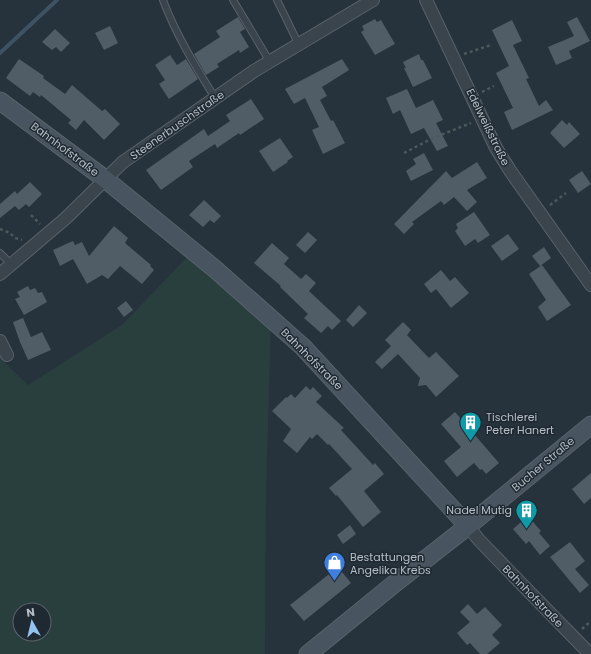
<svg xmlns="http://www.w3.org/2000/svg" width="591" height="654" font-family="Poppins,sans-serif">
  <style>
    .green { fill: #293f3e; fill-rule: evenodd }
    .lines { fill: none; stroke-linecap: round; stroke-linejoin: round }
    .stream { stroke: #3d5263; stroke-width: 4 }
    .building { fill: #505d67 }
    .lane-casing { stroke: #58626a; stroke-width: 8 }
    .street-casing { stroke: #58626a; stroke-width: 14 }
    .secondary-casing { stroke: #58626a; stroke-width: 19 }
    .path { stroke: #485b5b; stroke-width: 2.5; stroke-dasharray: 3 3; stroke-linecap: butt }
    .lane { stroke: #3a444c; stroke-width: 6 }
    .street { stroke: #3a444c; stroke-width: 12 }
    .secondary { stroke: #48545f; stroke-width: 17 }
    .labels { text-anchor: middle; stroke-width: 3; stroke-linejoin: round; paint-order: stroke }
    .street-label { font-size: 11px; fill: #b6bfc8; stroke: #1f2932 }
    .poi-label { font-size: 11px; fill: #b6bfc8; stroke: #1f2932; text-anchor: start }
  </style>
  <rect width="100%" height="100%" fill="#26323c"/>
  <!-- green -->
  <path class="green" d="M190,254l81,65 -5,179 -1,156h-265v-296l28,27 94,-60zM20,610h24v24h-24z"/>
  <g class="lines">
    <!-- stream -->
    <path class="stream" d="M0,53l57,-53"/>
  </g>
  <!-- building -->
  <path class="building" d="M238,17l7,12 -5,3 9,15 -9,6 -1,-3 -22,14 2,3 -13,8 -12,-21 26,-17 -4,-6z
    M577,17l13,24 -21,10 3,7 -16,7 -8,-18 26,-11 -7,-14z
    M375,19l2,3 4,-2 14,24 -20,11 -14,-23 3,-2 -2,-4z
    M512,20l10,21 -9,4 16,33 -3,1 13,27 7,-6 7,10 -41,20 -8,-18 9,-4 -17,-35 13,-7 -17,-36z
    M110,26l8,17 -14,7 -9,-17z
    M55,29l15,14 -9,9 -5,-5 -4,3 -10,-8z
    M419,54l2,6h2l9,18 -19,9 -9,-19h2l-3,-6z
    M170,55l7,10 9,-6 12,20 -29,20 -10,-15 6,-4 -10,-15z
    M19,59l25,17 -1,2 22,16 7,-9 30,26 3,-2 15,15 -16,16 -20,-20 -8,10 -8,-7 3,-3 -30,-25 -1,2 -7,-5 -3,4 -24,-18z
    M342,59l7,11 -27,17 5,9 -7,4 11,21 2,-1 12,23 -22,11 -11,-24 7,-3 -14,-29 -11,6 -9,-15z
    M407,89l9,19 17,-8 10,20 -7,3 12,23 -11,5 -13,-23 -13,6 -11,-24 -7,4 -7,-16z
    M251,99l13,20 -24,16 -1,-2 -22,15 -2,-4 -26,17 4,6 -32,23 -15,-20 58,-41 4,7 22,-15 -4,-6z
    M562,120l5,5 2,-3 11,12 -16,14 -14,-15z
    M280,138l13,19 -6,4 1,1 -15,10 -14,-21z
    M424,153l9,17 -22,11 -5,-10 10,-7 -3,-5z
    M477,162l10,16 -20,12 10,12 -10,9 -13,-14 -10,8 -3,-4 -29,21 2,2 -10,10 -10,-10 52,-53 6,7z
    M582,171l9,13 -13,9 -9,-13z
    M30,182l12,12 -13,13 -3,-3 -7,6 -4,-4 -15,12v-14l15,-13 2,3z
    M204,200l17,16 -7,7 -4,-3 -7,7 -14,-12z
    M474,212l16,23 -12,8 -3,-4 -10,7 -10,-15 3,-3 -2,-4z
    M114,226l14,12 -3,5 26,22 -1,1 4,4 -12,14 -22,-18 -12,13 -6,-4 -15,9 -14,-25 -13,7 -7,-16 20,-9 2,4 7,-3 7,14z
    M308,232l9,8 -12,13 -9,-8z
    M508,234l11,15 -17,12 -11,-15z
    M272,243l17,15 -5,6 17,15 5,-5 10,9 -7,8 32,30 -9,9 -4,-4 -7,7 -17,-15 4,-4 -28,-27 1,-1 -27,-23z
    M544,247l7,11 -11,8 -8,-10z
    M542,265l29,40 -24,16 -9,-14 8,-7 -17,-26z
    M441,270l9,11 5,-4 14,16 -18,15 -15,-19 -5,4 -7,-9z
    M28,286l2,4 5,-2 3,5 4,-1 5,10 -23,13 -9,-16 5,-2 -3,-5z
    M126,301l7,9 -9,7 -7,-9z
    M359,305l8,8 -14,14 -7,-7z
    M23,318l8,19 11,-5 9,18 -23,10 -8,-18 -7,-20z
    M403,322l8,8 -4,5 22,23 7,-6 23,24 -23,21 -10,-12 -8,1 2,-8 -22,-24 -16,15 -7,-7 16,-16 -6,-6z
    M306,386l4,4 3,-3 9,9 -6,6 28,26 -3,2 32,35 2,-2 9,11 -20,17 17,21 -18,15 -26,-32 -1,1 -7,-8 23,-19 -23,-25 -1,1 -11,-11 -5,5 -2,-2 -13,16 -14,-12 8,-12 -19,-18 14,-14 1,1 4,-4 4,4z
    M455,412l44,51 -13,11 -4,-5 -2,1 -6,-7 -17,14 -13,-16 17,-14 -20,-23z
    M591,473v25l-7,6 -12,-15z
    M528,516l13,15 -2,2 11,13 -10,9 -11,-14 -3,3 -13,-15z
    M350,525l6,9 -13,10 -6,-9z
    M570,542l15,19 -10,8 14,16 -9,8 -30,-36z
    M338,567l13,16 -47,38 -14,-16z
    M468,604l9,10 8,-7 17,18 -10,10 8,8 -13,11h-7l-10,-11 -3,2 -10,-12 13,-11 -10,-10z"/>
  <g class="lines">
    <defs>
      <path id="lane" d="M163,0c13,35 33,67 52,98
        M233,0l37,62
        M277,0l22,45
        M0,253l12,12"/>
      <path id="street" d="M426,0l70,148 15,24 80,113
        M0,274l66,-56 57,-56 131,-91 119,-71
        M0,341l7,14
        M468,526l11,14 28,29 83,85"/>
      <path id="secondary" d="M0,101l105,78 110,90 88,78 165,179
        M308,654l86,-70 74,-58 123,-101"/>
    </defs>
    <!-- lane casing -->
    <use href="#lane" class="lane-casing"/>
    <!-- street casing -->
    <use href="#street" class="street-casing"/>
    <!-- secondary casing -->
    <use href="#secondary" class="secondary-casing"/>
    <!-- path -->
    <path class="path" d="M464,54l27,-9
      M482,92l12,-6
      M404,153l29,-15 38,-15
      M550,205l16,-12
      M31,215l9,9
      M0,229l10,4 5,5 7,2
      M582,629l9,-8"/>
    <!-- lane -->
    <use href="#lane" class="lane"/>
    <!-- street -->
    <use href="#street" class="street"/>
    <!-- secondary -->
    <use href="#secondary" class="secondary"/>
  </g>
  <!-- icons -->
  <defs>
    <symbol id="building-pin" viewBox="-11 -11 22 30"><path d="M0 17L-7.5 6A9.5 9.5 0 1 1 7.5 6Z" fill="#0f9aa8" stroke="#1f2932"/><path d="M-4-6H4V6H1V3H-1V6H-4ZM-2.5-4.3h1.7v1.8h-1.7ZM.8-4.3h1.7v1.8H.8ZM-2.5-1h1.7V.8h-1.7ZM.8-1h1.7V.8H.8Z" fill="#fff"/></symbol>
    <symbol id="shop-pin" viewBox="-11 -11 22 30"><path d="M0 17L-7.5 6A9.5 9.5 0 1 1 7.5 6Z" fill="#3f7fe0" stroke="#1f2932"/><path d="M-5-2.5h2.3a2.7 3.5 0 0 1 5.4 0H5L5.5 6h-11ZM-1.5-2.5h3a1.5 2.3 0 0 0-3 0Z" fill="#fff"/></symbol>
  </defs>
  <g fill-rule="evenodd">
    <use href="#building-pin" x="458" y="410" width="25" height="34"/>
    <use href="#building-pin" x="514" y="498" width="25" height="34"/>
    <use href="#shop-pin" x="322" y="550" width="25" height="34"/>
  </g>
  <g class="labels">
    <!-- street labels -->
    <g class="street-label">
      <text transform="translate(177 125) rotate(-35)" y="4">Steenerbuschstraße</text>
      <text transform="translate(488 127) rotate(64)" y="4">Edelweißstraße</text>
      <text transform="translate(65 149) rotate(37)" y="4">Bahnhofstraße</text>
      <text transform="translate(312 359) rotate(45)" y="4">Bahnhofstraße</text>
      <text transform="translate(543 464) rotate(-40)" y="4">Bucher Straße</text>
      <text transform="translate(533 596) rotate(46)" y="4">Bahnhofstraße</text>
    </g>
    <!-- poi labels -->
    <g class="poi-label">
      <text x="486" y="421">Tischlerei<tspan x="486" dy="13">Peter Hanert</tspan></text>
      <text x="512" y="514" text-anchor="end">Nadel Mutig</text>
      <text x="350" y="561">Bestattungen<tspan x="350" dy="13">Angelika Krebs</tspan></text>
    </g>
  </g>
  <!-- north arrow -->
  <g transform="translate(32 622) rotate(352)"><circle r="19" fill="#1f2932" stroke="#5b656e"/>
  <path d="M0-3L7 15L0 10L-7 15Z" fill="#93c2ef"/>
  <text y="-6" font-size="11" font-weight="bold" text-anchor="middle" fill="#b6bfc8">N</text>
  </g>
</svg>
